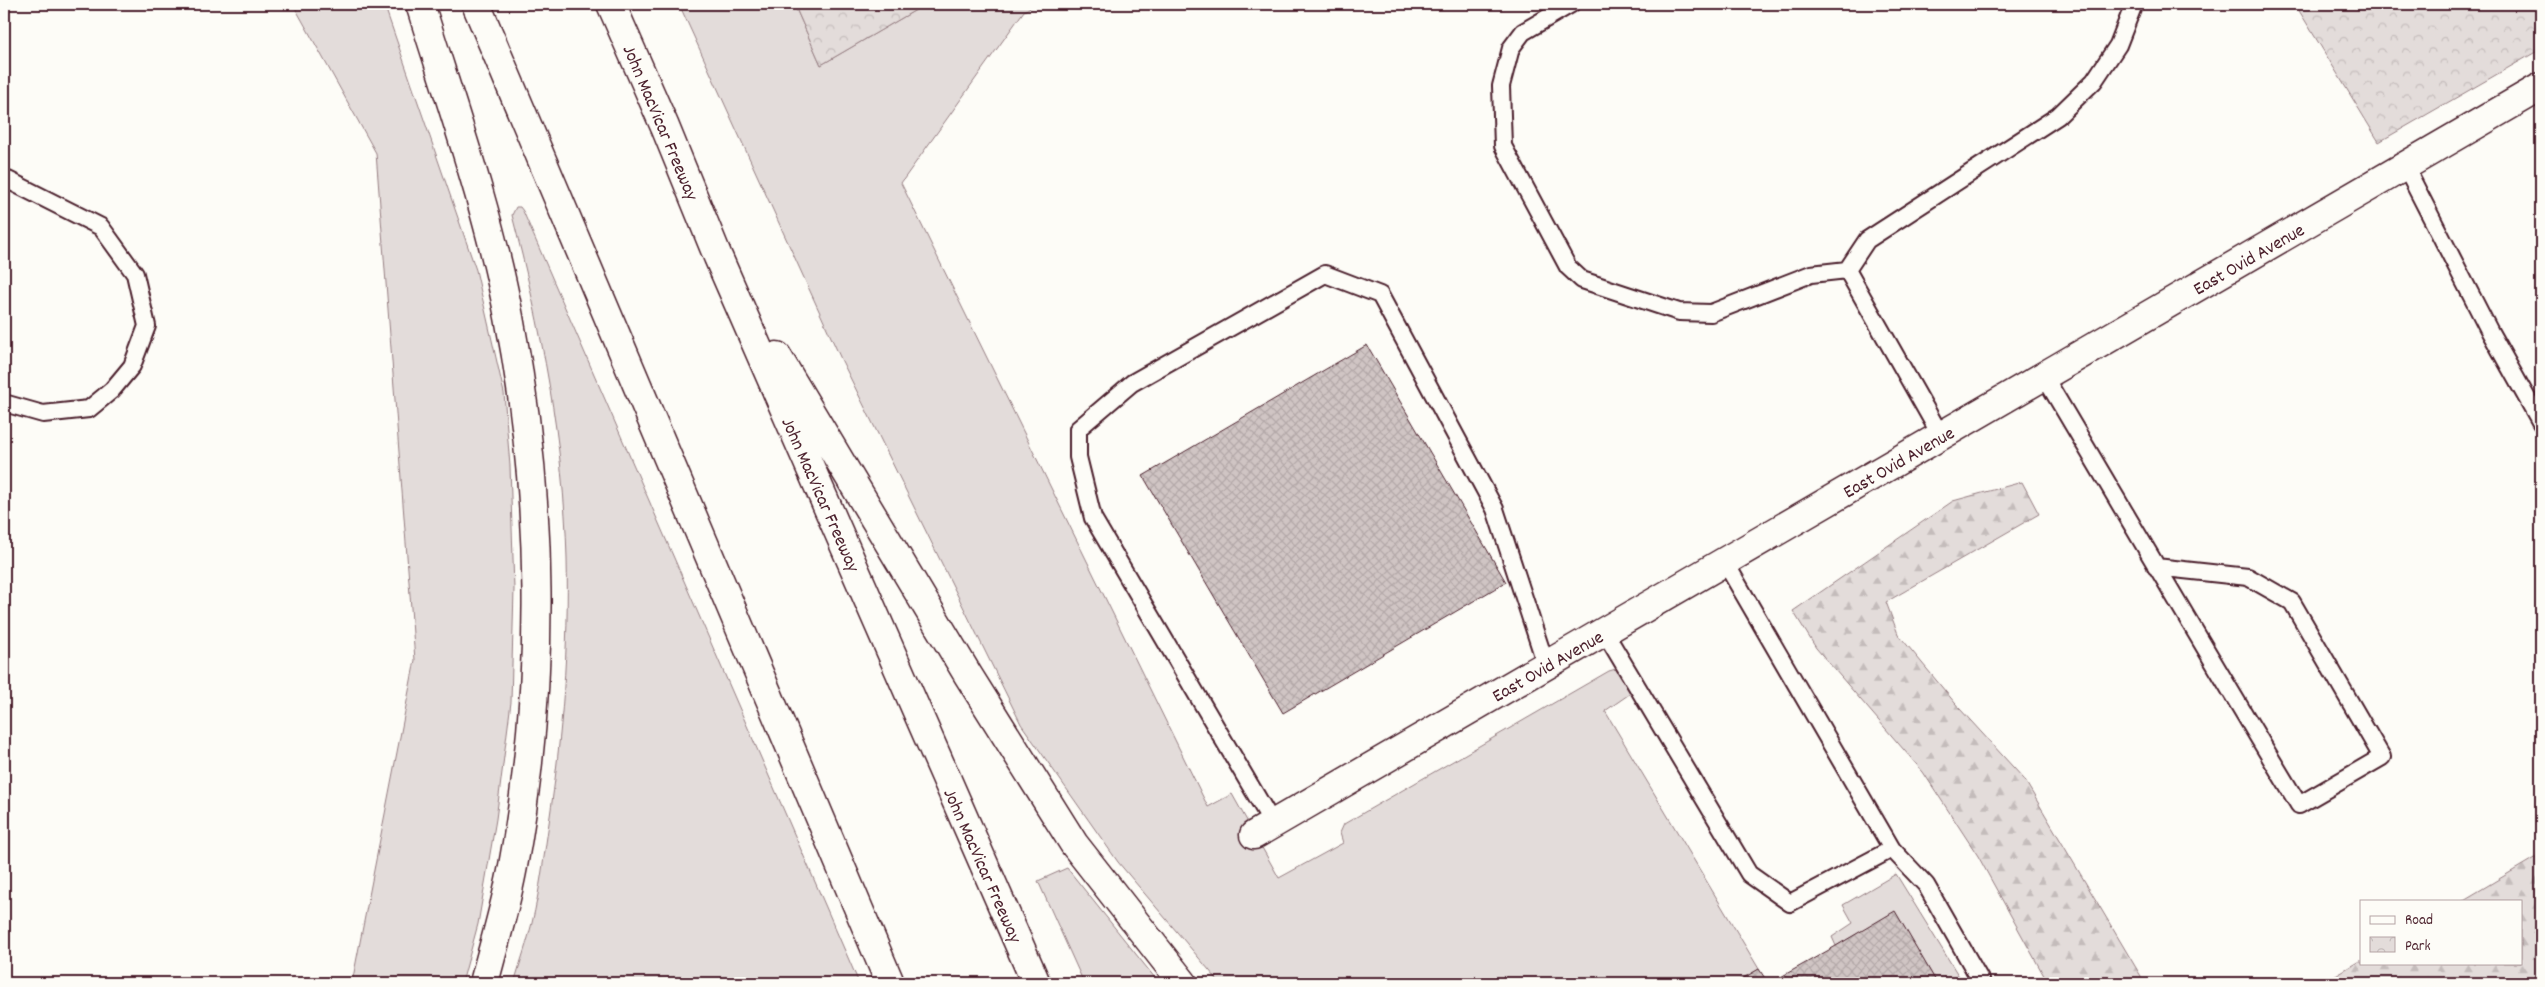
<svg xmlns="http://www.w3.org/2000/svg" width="2545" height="987" font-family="Dekko,sans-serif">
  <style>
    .green { fill: #e3dcda; stroke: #967e82 }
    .forest { fill: url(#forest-firs); stroke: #967e82 }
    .park { fill: url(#park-crowns); stroke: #967e82 }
    .building { fill: url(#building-cross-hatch); stroke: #4a1f2b }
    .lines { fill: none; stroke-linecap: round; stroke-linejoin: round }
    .lane-casing { stroke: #4a1f2b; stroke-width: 20 }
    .street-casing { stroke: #4a1f2b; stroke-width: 31 }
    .highway-casing { stroke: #4a1f2b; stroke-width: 31 }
    .lane { stroke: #fdfcf7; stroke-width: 16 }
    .street { stroke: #fdfcf7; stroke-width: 28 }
    .highway { stroke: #fdfcf7; stroke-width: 28 }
    .labels { text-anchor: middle; stroke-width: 4; stroke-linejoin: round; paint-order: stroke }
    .street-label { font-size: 19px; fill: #4a1f2b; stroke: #fdfcf7 }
  </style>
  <defs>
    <pattern id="forest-firs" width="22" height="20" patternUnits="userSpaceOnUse" patternTransform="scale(1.25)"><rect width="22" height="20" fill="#e3dcda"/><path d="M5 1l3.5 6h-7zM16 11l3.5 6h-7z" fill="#c4bcbb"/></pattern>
    <pattern id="park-crowns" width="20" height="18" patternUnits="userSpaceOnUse" patternTransform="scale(1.25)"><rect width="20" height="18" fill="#e3dcda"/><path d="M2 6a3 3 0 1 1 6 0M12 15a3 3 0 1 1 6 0" fill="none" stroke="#c4bcbb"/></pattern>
    <pattern id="building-cross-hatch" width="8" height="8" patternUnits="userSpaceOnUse" patternTransform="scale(1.25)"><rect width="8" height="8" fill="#d0c5c4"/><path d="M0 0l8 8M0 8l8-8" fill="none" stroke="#b4a9a9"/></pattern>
  </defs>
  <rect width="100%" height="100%" fill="#fdfcf7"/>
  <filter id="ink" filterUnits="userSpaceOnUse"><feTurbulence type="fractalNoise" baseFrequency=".02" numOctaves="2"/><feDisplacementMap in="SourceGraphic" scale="10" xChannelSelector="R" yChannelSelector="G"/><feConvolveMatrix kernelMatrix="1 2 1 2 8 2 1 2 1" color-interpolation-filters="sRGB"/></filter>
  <g filter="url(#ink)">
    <!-- green -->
    <path class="green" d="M293,4h91l92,266 28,123 6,73 4,123 -3,113 -15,117 -18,105 -16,59h-110l63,-323 -39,-507z
      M679,4h115l27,61 105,-61h110l-12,7 -123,172 307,624 24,-13 47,84 64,-35 -3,-10 4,-9 265,-153 7,-2 7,3 8,21 -26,18 154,258 -24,14h-515l-102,-121 -97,-138 -180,-365z
      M516,207h4l3,4 336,772h-345c6,-20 13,-40 18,-60 8,-33 12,-67 17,-100 13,-87 20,-176 18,-265 -3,-115 -26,-232 -55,-343z
      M1067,868l92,115h-75l-46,-102z
      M1896,874l67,109h-26l-42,-71 -59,34 -4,-9 21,-14 -10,-18z"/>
    <!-- forest -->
    <path class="forest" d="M2022,482l17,32 -153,88 12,32 62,75 64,70 121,204h-97l-70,-127 -55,-84 -107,-124 -23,-37 160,-110z
      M2541,854v129h-219l39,-23v3h160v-62h-59z"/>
    <!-- park -->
    <path class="park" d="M794,4h132l-105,61z
      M2295,4h246v45l-162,93z"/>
    <!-- building -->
    <path class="building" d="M1367,345l139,237 -223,131 -140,-237z
      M1895,911l42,72h-167l66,-37z
      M1759,969l9,14h-33z"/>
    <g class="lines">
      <defs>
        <path id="lane" d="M1571,4l-48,28 -12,16 -10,38 2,60 65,121 14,13 97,32 32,1 100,-39 36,-4
          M2405,166l85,166 51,91
          M4,178l97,49 34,47 12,52 -15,40 -20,24 -23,19 -46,5 -39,-11
          M1847,270l20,-30 191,-124 36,-35 24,-36 16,-41
          M1847,270l94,166
          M2044,376c85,143 169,287 255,429l83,-48 -90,-155 -44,-25 -92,-10
          M1604,631l145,243 41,29 102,-54 -167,-287
          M1273,824l-180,-306 -15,-61v-28l54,-46 193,-109 55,21 115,214 51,156
          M1892,849l34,36 56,98"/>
        <path id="street" d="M1254,835l1287,-748"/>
        <path id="highway" d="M420,4c32,103 69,207 89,313 35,181 37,368 4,549 -7,39 -19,78 -29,117
          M476,4l414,979
          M611,4l54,123 53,130 318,726
          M777,356l191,319 106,169 109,139"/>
      </defs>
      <!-- lane casing -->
      <use href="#lane" class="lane-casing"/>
      <!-- street casing -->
      <use href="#street" class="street-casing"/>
      <!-- highway casing -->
      <use href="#highway" class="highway-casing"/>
      <!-- lane -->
      <use href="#lane" class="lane"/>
      <!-- street -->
      <use href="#street" class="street"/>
      <!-- highway -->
      <use href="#highway" class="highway"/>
    </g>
  </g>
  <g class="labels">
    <!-- street labels -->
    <g class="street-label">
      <text transform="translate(662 122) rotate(67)" y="7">John MacVicar Freeway</text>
      <text transform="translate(2248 258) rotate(-30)" y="7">East Ovid Avenue</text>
      <text transform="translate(1898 461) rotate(-30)" y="7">East Ovid Avenue</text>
      <text transform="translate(822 494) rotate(66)" y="7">John MacVicar Freeway</text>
      <text transform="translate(1547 665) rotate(-30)" y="7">East Ovid Avenue</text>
      <text transform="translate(984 865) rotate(66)" y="7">John MacVicar Freeway</text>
    </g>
  </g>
  <!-- margin -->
  <rect width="2545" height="987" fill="none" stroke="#fdfcf7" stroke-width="20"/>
  <rect x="10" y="10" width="2525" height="967" fill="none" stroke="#4a1f2b" stroke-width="2" filter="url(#ink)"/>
  <!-- legend -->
  <rect x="2360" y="900" width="162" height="65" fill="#fdfcf7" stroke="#b5a4a5"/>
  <rect x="2370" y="916" width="25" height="8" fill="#fdfcf7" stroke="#b5a4a5"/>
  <text x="2405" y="924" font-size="15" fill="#4a1f2b">Road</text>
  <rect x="2370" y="937" width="25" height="15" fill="url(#park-crowns)" stroke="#b5a4a5"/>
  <text x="2405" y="950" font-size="15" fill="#4a1f2b">Park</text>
</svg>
